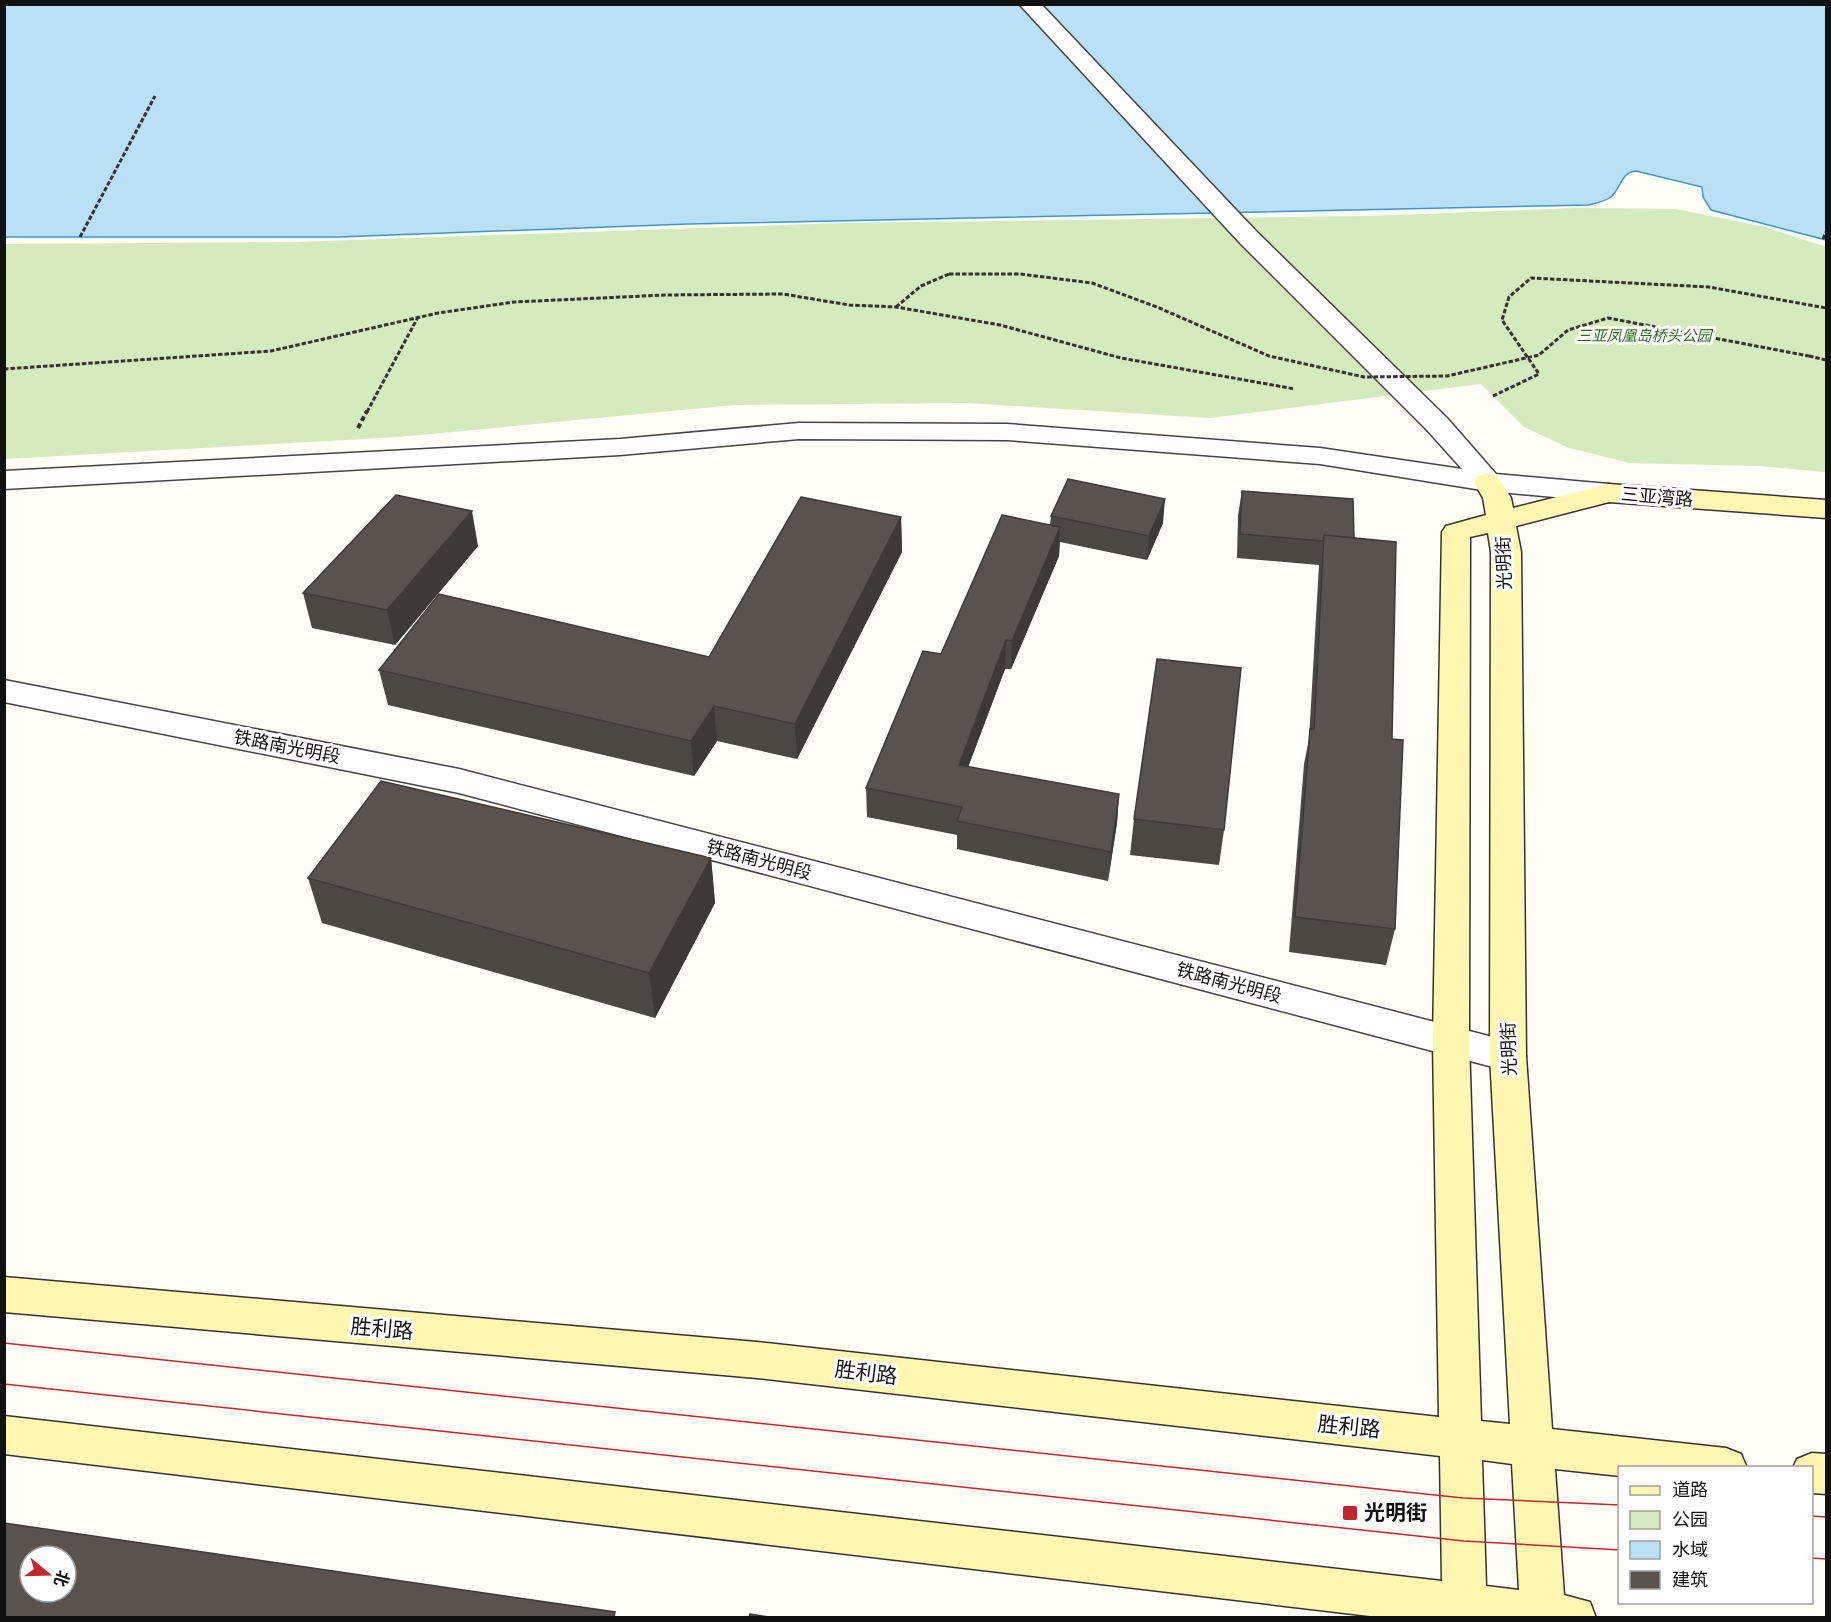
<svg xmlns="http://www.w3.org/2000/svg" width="1831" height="1622" font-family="'Source Serif 4','Noto Sans SC',serif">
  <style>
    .green { fill: #d5ebbd }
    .water { fill: #b9e0f7; stroke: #3f96cf; stroke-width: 1.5 }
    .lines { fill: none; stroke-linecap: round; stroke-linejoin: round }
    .minor-casing { stroke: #444; stroke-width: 3 }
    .tertiary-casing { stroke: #444; stroke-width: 3 }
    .secondary-casing { stroke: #333; stroke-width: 3 }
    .path-far1 { stroke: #333; stroke-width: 3; stroke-dasharray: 4.5 2; stroke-linecap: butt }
    .path { stroke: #333; stroke-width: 4; stroke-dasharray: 5 3; stroke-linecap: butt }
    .minor { fill: #fff; fill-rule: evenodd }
    .tertiary { fill: #fff; fill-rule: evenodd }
    .secondary { fill: #fff6b0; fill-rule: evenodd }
    .tram { stroke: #c4262e; stroke-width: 1.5 }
    .path-bridge { stroke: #333; stroke-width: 3; stroke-dasharray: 4.5 2; stroke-linecap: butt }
    .wall { fill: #4d4742 }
    .shaded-wall { fill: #3f3936 }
    .building { fill: #5a524d; stroke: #3f3936; stroke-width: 1.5; fill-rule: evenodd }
    .poi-dot { fill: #c4262e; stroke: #fff; stroke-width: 2 }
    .labels { text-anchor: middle; stroke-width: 6; stroke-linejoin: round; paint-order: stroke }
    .far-park-label { font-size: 15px; font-style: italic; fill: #2f6b1f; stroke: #fff }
    .street-label { font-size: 18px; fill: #111; stroke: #fff }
    .near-street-label { font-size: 21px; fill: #111; stroke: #fff }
    .near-poi-label { font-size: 21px; font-weight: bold; fill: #111; stroke: #fff; text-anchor: start }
  </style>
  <rect width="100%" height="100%" fill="#fffdf5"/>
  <!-- green -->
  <path class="green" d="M1577,208l99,1 89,18 61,20v225l-68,-6 -129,-3 -60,-15 -45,-21 -43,-43 -271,34 -243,-15 -233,2 -335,32 -394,22v-215l290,-2 549,-19 523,-7z"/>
  <!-- water -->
  <path class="water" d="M4,5h1822v235l-115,-30 -8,-13 -1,-10 -66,-16c-15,1 -15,17 -25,26 -7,5 -15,6 -23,8l-900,19 -350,13h-333z"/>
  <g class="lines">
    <defs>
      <path id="minor" d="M4,680l455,89 1049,272 13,5 5,10 -5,10 -13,5 -1049,-278 -455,-91z"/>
      <path id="tertiary" d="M1019,4h22l216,228 190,186 49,56 113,10 10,3 4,6 -4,6 -10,3 -121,-11 -168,-27 -313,-24 -208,-1 -179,16 -616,34v-18l616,-32 179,-16 208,1 313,24 142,21 -35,-39 -188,-188z"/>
      <path id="secondary" d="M1488,473l10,3 13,22 2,10 96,-24 217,16v18l-217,-16 -93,24 5,26 5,504 26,373 174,19 15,6 6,14h-127v8l-65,-7 9,126 26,7 6,16h-209l-1383,-164v-38l1438,165 -2,-125 -683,-78 -753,-66v-35l753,65 682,75 -6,-376 9,-509 4,-6 40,-11 -3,-17 -9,-16 4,-6zM1488,533l3,19 -1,504 20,368 -29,-3 -12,-380 1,-504zM1482,1460l30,4 7,126 -33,-4z
        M1812,1453l14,1v40l-14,-1v-25h-19l4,-9z"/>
    </defs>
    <!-- minor casing -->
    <use href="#minor" class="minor-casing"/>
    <!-- tertiary casing -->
    <use href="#tertiary" class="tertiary-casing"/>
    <!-- secondary casing -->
    <use href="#secondary" class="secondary-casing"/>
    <!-- path-far1 -->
    <path class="path-far1" d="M80,237l75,-141
      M1823,239l3,-7
      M896,307l25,-21 28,-12
      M1809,356l17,4
      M4,369l267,-18 167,-38 76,-11 151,-7 118,-1 66,11 47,2 104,18 121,33 174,31
      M1493,396l46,-22 -37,-54 7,-23 22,-19 178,9 117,21
      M367,412l51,-95"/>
    <!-- path -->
    <path class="path" d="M358,428l9,-17"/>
    <!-- minor -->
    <use href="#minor" class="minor"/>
    <!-- tertiary -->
    <use href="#tertiary" class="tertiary"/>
    <!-- secondary -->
    <use href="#secondary" class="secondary"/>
    <!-- tram -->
    <path class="tram" d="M4,1343l1459,155 157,7
      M4,1384l1460,157 156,9
      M1812,1516l14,1
      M1812,1558l14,1"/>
    <!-- path-bridge -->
    <path class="path-bridge" d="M949,274h71l72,9 65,24 112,49 95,21 83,-1 92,-21 29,-25 40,-12 201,38"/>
  </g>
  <!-- wall -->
  <path class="wall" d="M1242,491l112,47 38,201 3,190 -9,36 -97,-13 15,-188 5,-25 10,-174 -82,-7 1,-43z
    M1051,516l112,7 -16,37 -87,-18 -1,14 -48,113h-6l-37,98 151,27 -2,29 -9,58 -151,-32v-14l-90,-18 -1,-29 75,-134 109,-129z
    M901,517l1,35 -105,207 -80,-18 -23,35 -306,-71 -9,-35 330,-13z
    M478,546l-83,99 -83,-17 -9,-35z
    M1134,819l90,11 -5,35 -89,-10z
    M711,858l4,45 -60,115 -333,-95 -14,-45z"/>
  <!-- shaded-wall -->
  <path class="shaded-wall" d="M1165,499l-2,24 -16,37 2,-24z
    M472,511l6,35 -83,99 -8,-35z
    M901,517l1,35 -105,207 -2,-35z
    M1060,527l-1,29 -48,113 1,-28z
    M1006,640l-1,29 -47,125 1,-29z
    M714,706l3,35 -23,35 -3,-35z
    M1119,794l-2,29 -9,58 3,-29z
    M711,858l4,45 -60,115 -6,-45z"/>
  <!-- building -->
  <path class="building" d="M1068,479l97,20 -16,37 -98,-20z
    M1242,491l111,8 1,39 -30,-3 -1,6 -83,-7z
    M396,495l76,16 -85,99 -84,-17z
    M801,497l100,20 -106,207 -81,-18 -23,35 -312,-71 60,-76 270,63z
    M1002,515l58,12 -48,114 -6,-1 -47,125 160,29 -8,58 -154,-31 5,-14 -96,-19 57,-137 18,3z
    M1324,535l72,7 -4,197 11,1 -8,189 -100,-12 15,-188h4z
    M1157,659l84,9 -17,162 -90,-11z
    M381,781l330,77 -62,115 -341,-95z
    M4,1523l611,89 -1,5h-610zM30,1556h36v36h-36z
    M750,1614l19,3h-20z"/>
  <!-- markers -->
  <rect class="poi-dot" x="1342" y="1505" width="16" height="16" rx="3"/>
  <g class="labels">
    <!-- far-park labels -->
    <g class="far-park-label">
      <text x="1644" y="341">三亚凤凰岛桥头公园</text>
    </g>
    <!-- street labels -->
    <g class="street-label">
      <text transform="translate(1657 497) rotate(5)" y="6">三亚湾路</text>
      <text transform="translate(1504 563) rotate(-92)" y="6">光明街</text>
      <text transform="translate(287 747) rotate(11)" y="6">铁路南光明段</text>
      <text transform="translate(759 860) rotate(15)" y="6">铁路南光明段</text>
      <text transform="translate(1229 983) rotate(15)" y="6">铁路南光明段</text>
      <text transform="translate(1509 1049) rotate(-92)" y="6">光明街</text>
    </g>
    <!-- near-street labels -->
    <g class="near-street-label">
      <text transform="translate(382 1329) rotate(5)" y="7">胜利路</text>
      <text transform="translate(866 1373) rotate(7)" y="7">胜利路</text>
      <text transform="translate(1349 1427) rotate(6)" y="7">胜利路</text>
    </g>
    <!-- near-poi labels -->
    <g class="near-poi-label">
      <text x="1364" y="1520">光明街</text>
    </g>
  </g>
  <!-- border -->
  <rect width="1831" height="1622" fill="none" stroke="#111111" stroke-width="12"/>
  <!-- legend -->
  <rect x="1618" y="1466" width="195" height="138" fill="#ffffff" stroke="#a0a0a0" stroke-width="1.5"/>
  <rect x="1630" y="1486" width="30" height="9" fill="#fff6b0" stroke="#a0a0a0" stroke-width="1.5"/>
  <text x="1672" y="1496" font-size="18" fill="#111111">道路</text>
  <rect x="1630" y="1511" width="30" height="18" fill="#d5ebbd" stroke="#a0a0a0" stroke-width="1.5"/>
  <text x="1672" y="1526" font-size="18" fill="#111111">公园</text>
  <rect x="1630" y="1541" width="30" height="18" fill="#b9e0f7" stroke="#a0a0a0" stroke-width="1.5"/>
  <text x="1672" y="1556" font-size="18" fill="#111111">水域</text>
  <rect x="1630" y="1571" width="30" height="18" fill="#5a524d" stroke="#a0a0a0" stroke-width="1.5"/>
  <text x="1672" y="1586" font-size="18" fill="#111111">建筑</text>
  <!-- north arrow -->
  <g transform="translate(48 1574) rotate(109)"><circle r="28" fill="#ffffff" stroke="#a0a0a0" stroke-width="1.5"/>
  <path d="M0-4.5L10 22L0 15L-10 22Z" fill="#c4262e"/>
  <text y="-9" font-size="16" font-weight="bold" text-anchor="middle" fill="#111111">北</text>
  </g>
</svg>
